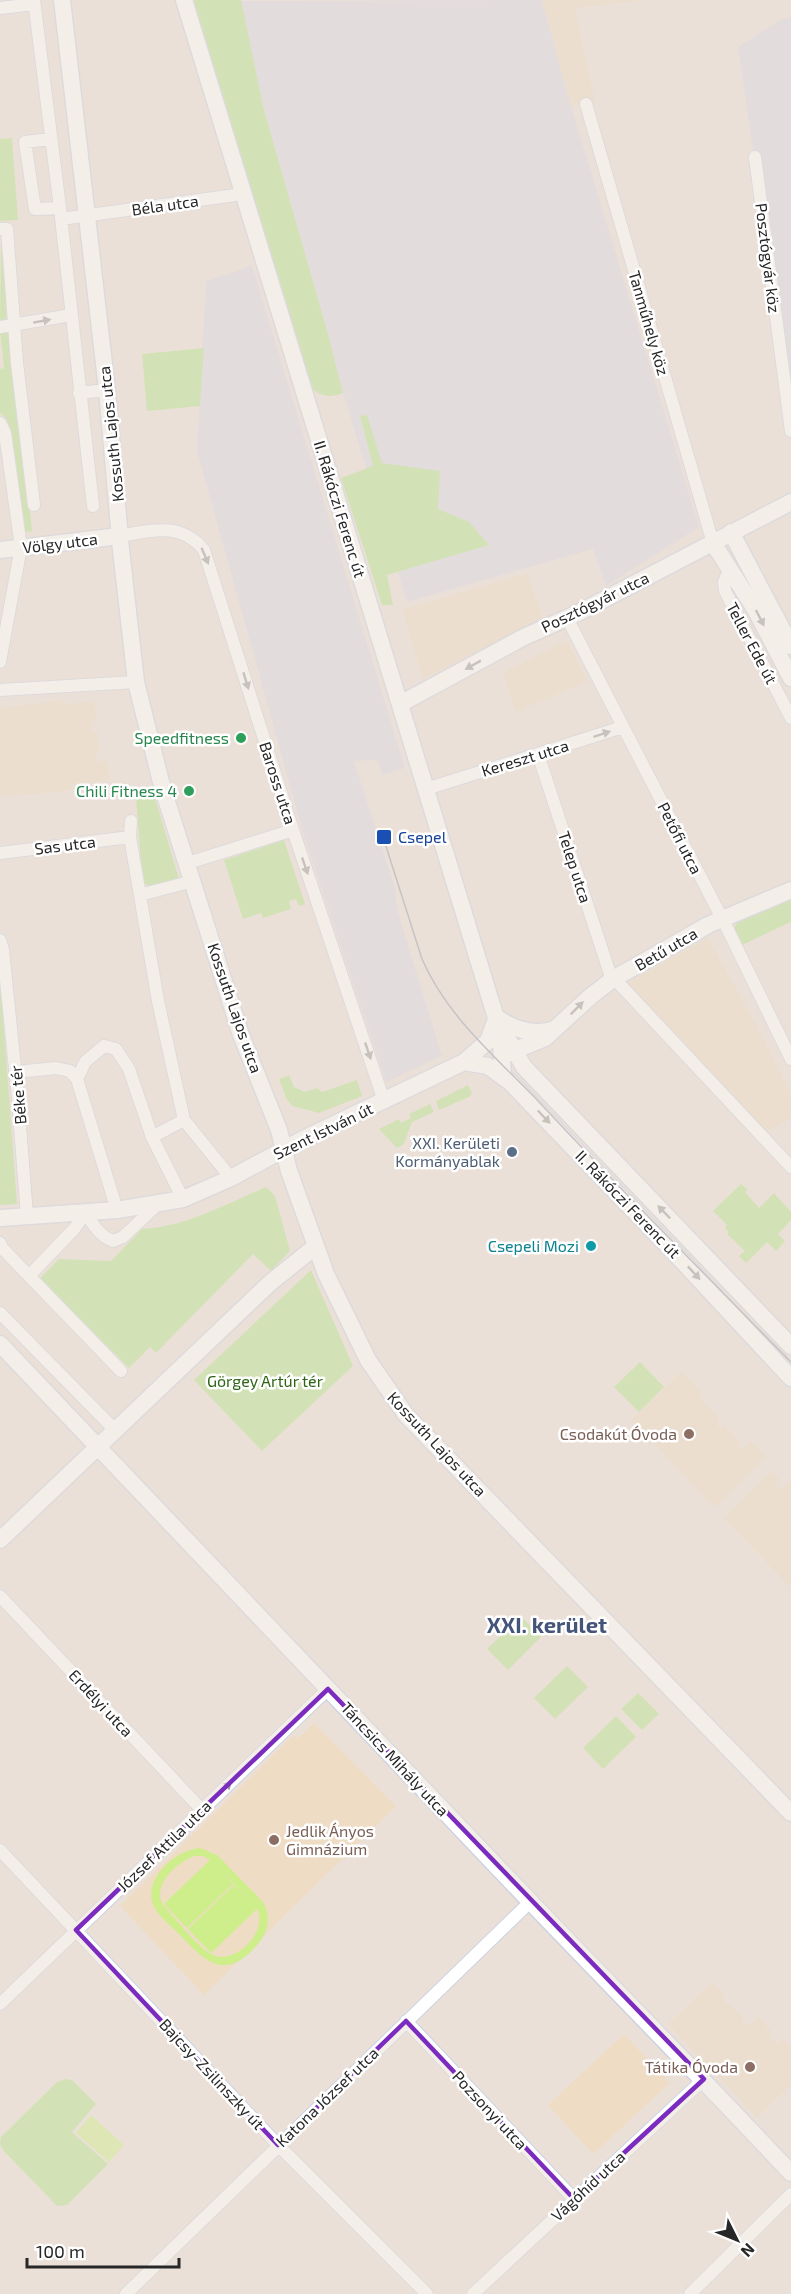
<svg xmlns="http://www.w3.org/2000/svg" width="791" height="2294" font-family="'Exo 2',sans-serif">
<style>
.industrial{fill:#dad8e2}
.education{fill:#eedcc4}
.green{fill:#b5e58f}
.pitch{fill:#cdee8a;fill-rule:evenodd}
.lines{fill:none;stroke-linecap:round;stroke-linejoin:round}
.street-casing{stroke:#ccd2e1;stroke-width:14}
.secondary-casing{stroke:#ccd2e1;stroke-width:19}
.street{stroke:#fff;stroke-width:12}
.secondary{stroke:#fff;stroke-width:16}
.tram{stroke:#9aa0b3;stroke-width:1.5}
.oneway{fill:#9e9e9e}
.marked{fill:none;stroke:#7b2cbf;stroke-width:4.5;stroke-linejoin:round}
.leisure-dot{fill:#2e9e5b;stroke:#fff;stroke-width:2}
.transit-dot{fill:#1a4fb4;stroke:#fff;stroke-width:2}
.service-dot{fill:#5c6f8a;stroke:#fff;stroke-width:2}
.culture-dot{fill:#0f9aa8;stroke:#fff;stroke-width:2}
.education-dot{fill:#8d6e63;stroke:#fff;stroke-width:2}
.labels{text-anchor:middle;stroke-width:5;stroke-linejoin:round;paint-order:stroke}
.street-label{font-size:16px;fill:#272727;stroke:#fff}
.leisure-label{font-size:16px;fill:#27864d;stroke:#fff;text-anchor:end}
.transit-label{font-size:16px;fill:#164399;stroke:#fff;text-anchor:start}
.service-label{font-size:16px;fill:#4e5e75;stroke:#fff;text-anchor:end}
.culture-label{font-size:16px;fill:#0d838f;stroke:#fff;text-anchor:end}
.park-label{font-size:16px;fill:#2e6515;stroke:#fff}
.education-label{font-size:16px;fill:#785e54;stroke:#fff;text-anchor:end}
.district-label{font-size:22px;font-weight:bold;fill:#455479;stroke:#fff}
</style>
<rect width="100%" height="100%" fill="#ebe0d7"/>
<path class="industrial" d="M542,0L571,106L699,527L606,586L593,549L407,602L343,393L328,334L264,110L240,1Z
M791,18V413L738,47L780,20Z
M252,266L405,768L382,775L377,760L354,761L395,888L397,909L442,1056L386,1082L304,836L197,451L206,281Z"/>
<path class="education" d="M542,0H643L575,8L595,102L571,106Z
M527,573L543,618L423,679L402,610Z
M567,640L588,681L516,712L503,673Z
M64,700L65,704L94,701L97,721L91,722L92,731H97L99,752L96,753V761H107L110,780L73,784V790L0,797V708Z
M708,938L757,1026L791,1094V1119L761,1134L625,984Z
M682,1371L703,1393L699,1398L720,1419L716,1423L720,1428L724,1425L740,1441L737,1444L742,1449L751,1441L767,1456L715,1508L631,1420Z
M771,1471L781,1481L776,1485L780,1490L791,1480V1588L724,1518Z
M314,1723L396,1806L204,1995L120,1906L283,1745L294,1735L298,1739Z
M713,1982L725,1994L721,1998L743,2017L742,2019L748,2026L758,2017L772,2032L769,2036L777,2044L783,2039L791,2048V2085L757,2118L668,2024Z
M624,2034L670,2083L593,2154L548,2105Z"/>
<path class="green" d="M191,0H241L264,110L328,334L343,393C329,398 320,397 310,386Z
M12,138L18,220L0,221V139Z
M1,238L32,531L23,533L10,427L6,418L0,413V369L4,368L0,330Z
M204,348L200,406L147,411L142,354Z
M367,415L382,463L440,471L438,509L469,522L489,545L387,575L393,605H382L341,478L373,466L360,416Z
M153,791L179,879L151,887L144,883L142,878L136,795Z
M284,840L305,904L299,906L296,899L289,901L291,909L263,918L261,913L243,919L224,860Z
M791,898V922L742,945L734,928L739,918Z
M0,975L17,1204L0,1205Z
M289,1075L294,1087L305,1092L317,1088L322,1092L357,1080L362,1096L319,1113L292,1106L286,1098L279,1079Z
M468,1085L472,1093L469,1097L439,1110L436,1101Z
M430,1104L434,1112L412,1122L404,1144L397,1148L379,1129L399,1119L401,1123L411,1118L409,1114Z
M741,1184L748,1190L745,1192L759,1208L774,1193L791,1212V1220L778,1234L785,1241L776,1251L767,1242L746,1263L739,1256L745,1251L727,1234L729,1232L725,1228L727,1225L713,1211Z
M266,1187L275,1196L290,1251L271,1271L253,1254L156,1353L150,1347L129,1368L40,1278L59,1259L111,1261L142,1229C186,1227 226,1204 266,1187Z
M311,1270L353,1366L262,1451L194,1380Z
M640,1362L664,1387L639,1412L614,1387Z
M521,1616L541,1637L508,1670L487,1649Z
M567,1666L588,1687L555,1719L534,1698Z
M638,1693L659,1714L642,1730L621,1709Z
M616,1716L636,1737L603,1769L583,1748Z
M65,2079L72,2080L96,2104L72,2132L108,2164L67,2205L57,2206L3,2150L0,2144L1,2137L57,2082Z"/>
<path class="pitch" d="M200,1848L217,1855L263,1902C271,1916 269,1931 258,1944C224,1984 204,1960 177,1932C169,1924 157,1915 153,1904C143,1878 177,1849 200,1848ZM195,1856H203L210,1860L164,1904L187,1928L233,1884L212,1861L254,1905L234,1885L188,1929L211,1953L257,1909C269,1932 234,1967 211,1954C198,1947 175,1918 164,1906C150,1887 176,1862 195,1856Z
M91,2115L124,2145L109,2162L76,2133Z"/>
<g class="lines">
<g class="street-casing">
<path id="street" d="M34,0L60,208L93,506
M0,8L34,4
M586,104L713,543
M50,139L25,142L35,209L60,208
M755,157L791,431
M61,219L243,194
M0,229H7L17,363L34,505
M0,327L71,315
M79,393L107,390
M0,423L5,433L21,547L0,662
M120,536C153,530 181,522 204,550L293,830L384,1101
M730,568L724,582L725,591L791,718
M567,618L726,926L791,1059
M0,690L136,682
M538,754L610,974L791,1167
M426,789L623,727
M131,821L130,837L158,1001L184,1120L152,1137
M0,853L130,837
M188,863L293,830
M140,895L193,881
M0,940L3,950L17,1088L27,1216
M16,1072L56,1068L70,1071L77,1079L117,1210
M77,1079L85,1062L104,1046L116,1049L129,1069L152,1137L183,1199
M184,1120L231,1178
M0,1243L2,1248L121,1371
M29,1276L74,1229L86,1213C93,1225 100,1236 113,1241L123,1237L157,1205
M0,1313L115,1430
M0,1596L202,1810
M0,1850L278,2145L427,2294
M0,2004L328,1689
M406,2021L574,2199
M126,2294L530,1902
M473,2294L704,2079
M690,2294L791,2194"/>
</g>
<g class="secondary-casing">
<path id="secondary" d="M62,0L107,390L121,550L136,682L162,786L241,1035L279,1130L289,1171L326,1274L368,1360L406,1415L791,1813
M184,0L496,1018L501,1043L503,1076
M731,532L791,646
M713,543L755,609L791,678
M0,550L120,536
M400,704L524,637L578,613L791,502
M497,1018C514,1029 532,1036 552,1030
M502,1029L524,1067L791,1346
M506,1054L545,1038L591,996L613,979L708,925L791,890
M464,1062L488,1066L510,1082L684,1263L791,1378
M0,1218L117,1210L183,1199L231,1178L303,1139L464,1062L488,1041L495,1022
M0,1344C174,1528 348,1712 524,1895C613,1988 703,2079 791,2173
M0,1540L270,1283L316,1246"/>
</g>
<use href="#street" class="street"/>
<use href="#secondary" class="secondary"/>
<path class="tram" d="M383,837L422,959C447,1017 497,1058 540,1103C622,1191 707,1277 791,1362"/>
</g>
<defs><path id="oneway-solid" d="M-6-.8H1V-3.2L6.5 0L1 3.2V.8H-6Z" transform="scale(1.5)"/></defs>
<g class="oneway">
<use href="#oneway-solid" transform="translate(42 321) rotate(-10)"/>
<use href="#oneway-solid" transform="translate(205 556) rotate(67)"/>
<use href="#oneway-solid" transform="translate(760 618) rotate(63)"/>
<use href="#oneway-solid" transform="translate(473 665) rotate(151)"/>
<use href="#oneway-solid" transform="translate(246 681) rotate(73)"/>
<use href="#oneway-solid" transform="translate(602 734) rotate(-18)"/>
<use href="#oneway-solid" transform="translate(305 866) rotate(71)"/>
<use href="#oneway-solid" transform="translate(577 1008) rotate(-45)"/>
<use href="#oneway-solid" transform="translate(368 1051) rotate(71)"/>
<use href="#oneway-solid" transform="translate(544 1117) rotate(46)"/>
<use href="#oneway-solid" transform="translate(664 1212) rotate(-134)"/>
<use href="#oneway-solid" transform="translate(694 1273) rotate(47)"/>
<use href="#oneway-solid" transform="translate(225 1788) rotate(-44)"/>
</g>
<path d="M0 0H791V2294H0ZM328,1689L704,2079L574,2199L406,2021L278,2145L76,1930Z" fill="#ebe0d7" fill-opacity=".55" fill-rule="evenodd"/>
<path class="marked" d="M328,1689L704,2079L574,2199L406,2021L278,2145L76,1930Z"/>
<g class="leisure-dot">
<circle cx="241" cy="738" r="6"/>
<circle cx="189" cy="791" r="6"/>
</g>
<rect class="transit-dot" x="376" y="829" width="16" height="16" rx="3"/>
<circle class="service-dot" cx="512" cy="1152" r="6"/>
<circle class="culture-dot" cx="591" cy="1246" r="6"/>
<g class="education-dot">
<circle cx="689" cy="1434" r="6"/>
<circle cx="274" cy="1840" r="6"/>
<circle cx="750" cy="2067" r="6"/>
</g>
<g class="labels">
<g class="street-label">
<text transform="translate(165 205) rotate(-8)" y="6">Béla utca</text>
<text transform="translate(768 258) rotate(83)" y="6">Posztógyár köz</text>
<text transform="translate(649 323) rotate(74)" y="6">Tanműhely köz</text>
<text transform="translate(111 434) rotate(-96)" y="6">Kossuth Lajos utca</text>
<text transform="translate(340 509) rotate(73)" y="6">II. Rákóczi Ferenc út</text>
<text transform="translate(60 543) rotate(-7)" y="6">Völgy utca</text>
<text transform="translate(595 602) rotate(-26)" y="6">Posztógyár utca</text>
<text transform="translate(752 643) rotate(62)" y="6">Teller Ede út</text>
<text transform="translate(525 758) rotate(-17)" y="6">Kereszt utca</text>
<text transform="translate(278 783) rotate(72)" y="6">Baross utca</text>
<text transform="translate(680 838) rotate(63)" y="6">Petőfi utca</text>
<text transform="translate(65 845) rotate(-7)" y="6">Sas utca</text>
<text transform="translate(575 867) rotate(72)" y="6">Telep utca</text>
<text transform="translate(666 949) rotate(-30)" y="6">Betű utca</text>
<text transform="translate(235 1008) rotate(71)" y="6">Kossuth Lajos utca</text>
<text transform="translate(18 1095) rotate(-95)" y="6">Béke tér</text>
<text transform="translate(323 1131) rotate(-26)" y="6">Szent István út</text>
<text transform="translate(628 1204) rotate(46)" y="6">II. Rákóczi Ferenc út</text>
<text transform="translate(437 1444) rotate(47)" y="6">Kossuth Lajos utca</text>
<text transform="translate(101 1703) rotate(47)" y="6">Erdélyi utca</text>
<text transform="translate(395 1759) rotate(47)" y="6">Táncsics Mihály utca</text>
<text transform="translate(164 1846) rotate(-44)" y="6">József Attila utca</text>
<text transform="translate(212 2074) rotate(47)" y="6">Bajcsy-Zsilinszky út</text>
<text transform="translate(327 2097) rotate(-44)" y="6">Katona József utca</text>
<text transform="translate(490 2110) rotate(47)" y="6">Pozsonyi utca</text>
<text transform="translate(588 2186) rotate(-43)" y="6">Vágóhíd utca</text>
</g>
<g class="leisure-label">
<text x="229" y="744">Speedfitness</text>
<text x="177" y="797">Chili Fitness 4</text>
</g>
<g class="transit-label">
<text x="398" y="843">Csepel</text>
</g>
<g class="service-label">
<text x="500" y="1149">XXI. Kerületi<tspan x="500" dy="18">Kormányablak</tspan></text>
</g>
<g class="culture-label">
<text x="579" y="1252">Csepeli Mozi</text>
</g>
<g class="park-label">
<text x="265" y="1387">Görgey Artúr tér</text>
</g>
<g class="education-label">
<text x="677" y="1440">Csodakút Óvoda</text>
<text x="286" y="1837" text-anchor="start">Jedlik Ányos<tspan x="286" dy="18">Gimnázium</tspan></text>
<text x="738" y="2073">Tátika Óvoda</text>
</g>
<g class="district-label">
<text x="547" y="1633">XXI. kerület</text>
</g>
</g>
<g transform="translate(737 2240) rotate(133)" stroke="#ffffff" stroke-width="4.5" paint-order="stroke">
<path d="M0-4.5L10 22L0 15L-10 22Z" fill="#272727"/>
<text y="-9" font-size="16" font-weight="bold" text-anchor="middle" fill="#272727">N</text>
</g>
<path d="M27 2258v9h152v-9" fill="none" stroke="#272727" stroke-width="3"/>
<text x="36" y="2258" font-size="18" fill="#272727" stroke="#ffffff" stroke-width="4.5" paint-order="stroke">100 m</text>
</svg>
